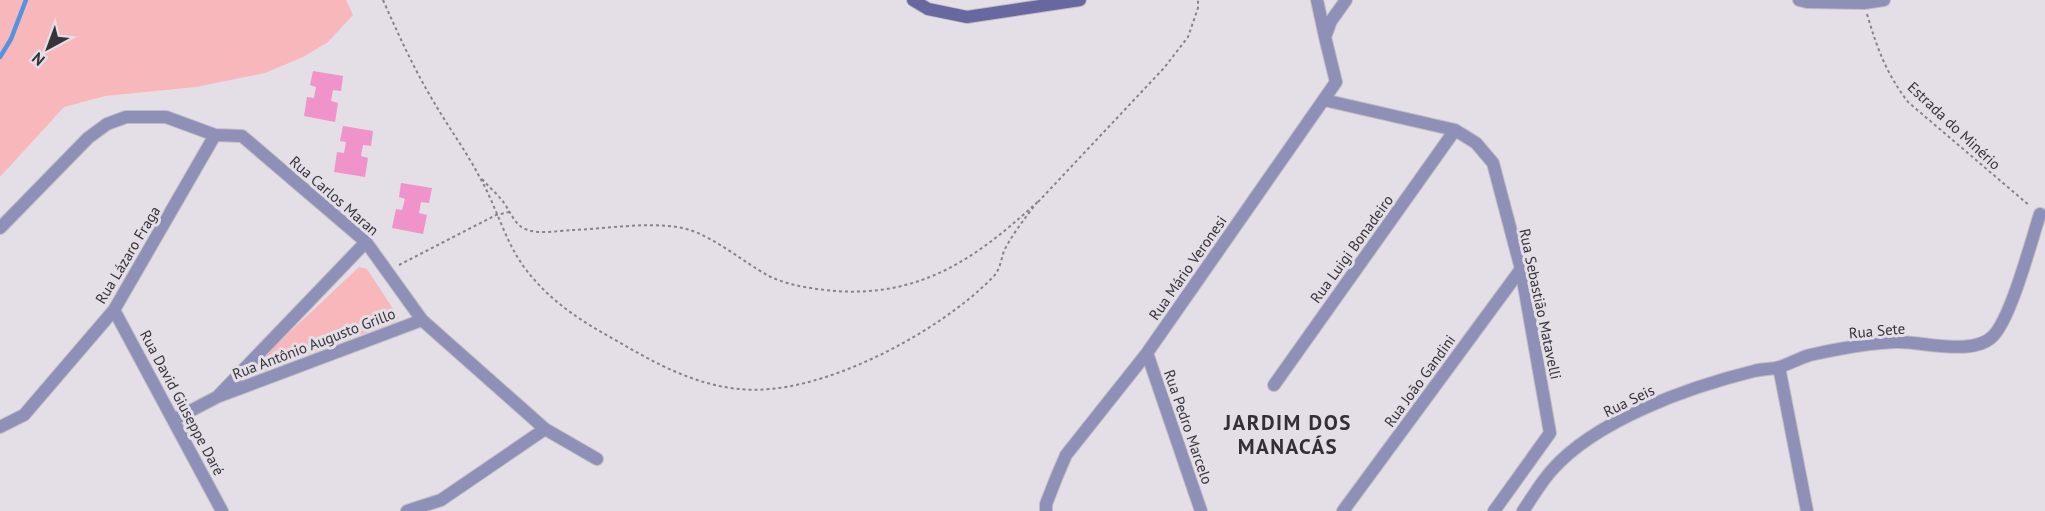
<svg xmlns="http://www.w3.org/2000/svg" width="2045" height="511" font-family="'PT Sans',sans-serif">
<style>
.green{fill:#f8b7bb}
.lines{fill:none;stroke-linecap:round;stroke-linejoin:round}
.stream{stroke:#5294dd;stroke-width:4.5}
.building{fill:#ef93ca}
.street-casing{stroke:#c1bcc4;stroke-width:14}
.secondary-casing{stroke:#c1bcc4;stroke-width:14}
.path{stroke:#868389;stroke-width:2;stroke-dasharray:3 3;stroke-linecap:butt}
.street{stroke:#8e90b7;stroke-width:12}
.secondary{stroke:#6868a1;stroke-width:12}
.labels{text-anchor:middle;stroke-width:6;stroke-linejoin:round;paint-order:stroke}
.street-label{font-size:15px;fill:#363438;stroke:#e4dee7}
.district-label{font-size:21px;font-weight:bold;letter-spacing:1.5px;fill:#342f36;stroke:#e4dee7}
</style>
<rect width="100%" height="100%" fill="#e4dee7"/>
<path class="green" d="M0,0H346L353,15L328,42L303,57L265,73L196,87L105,96L64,107L0,177Z
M359,267L367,269L399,318L395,322L264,371L258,362Z"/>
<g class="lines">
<path class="stream" d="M0,57L11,39L26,0"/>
</g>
<path class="building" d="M313,71L343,76L341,91L333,90L331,101L338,103L335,122L304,116L307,97L314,98L316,87L310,85Z
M343,126L373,131L371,146L363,145L361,156L368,158L365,177L334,172L337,152L344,153L346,142L340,141Z
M401,183L432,188L429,203L421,202L419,213L427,215L423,234L392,228L396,209L402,210L405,199L399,197Z"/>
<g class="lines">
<g class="street-casing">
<path id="street" d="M1317,0L1325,37L1331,21L1346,0
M1799,0L1807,2L1864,3L1884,0
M1324,100L1455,130L1476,143L1493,163L1521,269L1550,433L1494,511
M0,228L88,138L107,124L126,117H166L215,135L242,136L366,242L422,320L545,429L597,459
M114,310L222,511
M1147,353L1201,511
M1779,367L1807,511
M1274,385L1455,130
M219,395L366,242
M175,419L217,397L422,320
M0,427L24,415L114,310L215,135
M407,511L441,500L545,429
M1046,511V504L1057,476L1066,455L1147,353L1336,82L1325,37
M1343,511L1521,269
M1523,511C1532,498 1541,482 1552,470C1596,420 1689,387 1754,371C1762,369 1772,369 1780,367C1791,363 1800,358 1810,355C1837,349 1868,343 1896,342C1922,341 1973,357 1993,336C2011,318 2031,242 2040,214"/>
</g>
<g class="secondary-casing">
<path id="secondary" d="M913,0L928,9L967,17L1080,0"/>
</g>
<path class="path" d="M383,0C399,36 415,71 435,104C449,128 466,151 479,176C497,207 505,243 527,271C552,303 584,323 619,342C656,364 696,385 739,389C818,398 940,332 993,277C1000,270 1001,260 1004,251C1013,233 1026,217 1038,201
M1867,14C1877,48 1886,73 1908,102L2030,206
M482,179C488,186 495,192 501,199C509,208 512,221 523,228C536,235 558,231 572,230C606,229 643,222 677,227C708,231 741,261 769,276C789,286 814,289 835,291C919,297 974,260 1033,206
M1038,202L1164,68L1188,37L1198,8V0
M399,265L496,215L509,212"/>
<use href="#street" class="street"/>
<use href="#secondary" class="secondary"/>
</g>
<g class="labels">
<g class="street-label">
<text transform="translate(1954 126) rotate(43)" y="5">Estrada do Minério</text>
<text transform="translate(334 196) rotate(41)" y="5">Rua Carlos Maran</text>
<text transform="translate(1352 249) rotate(-54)" y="5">Rua Luigi Bonadeiro</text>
<text transform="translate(128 255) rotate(-59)" y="5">Rua Lázaro Fraga</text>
<text transform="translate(1188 268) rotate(-55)" y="5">Rua Mário Veronesi</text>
<text transform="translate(1540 304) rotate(78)" y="5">Rua Sebastião Matavelli</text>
<text transform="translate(1877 331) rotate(-5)" y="5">Rua Sete</text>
<text transform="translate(314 344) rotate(-21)" y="5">Rua Antônio Augusto Grillo</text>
<text transform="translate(1420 381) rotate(-54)" y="5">Rua João Gandini</text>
<text transform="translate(1629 401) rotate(-26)" y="5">Rua Seis</text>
<text transform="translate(182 403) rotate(62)" y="5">Rua David Giuseppe Daré</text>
<text transform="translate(1188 427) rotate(71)" y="5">Rua Pedro Marcelo</text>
</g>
<g class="district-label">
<text x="1288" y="430">JARDIM DOS<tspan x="1288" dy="24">MANACÁS</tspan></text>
</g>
</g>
<g transform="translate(48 48) rotate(221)" stroke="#e4dee7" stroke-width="4.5" paint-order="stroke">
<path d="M0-4.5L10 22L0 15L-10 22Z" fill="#363438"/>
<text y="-9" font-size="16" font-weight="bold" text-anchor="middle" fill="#363438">N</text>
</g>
</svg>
